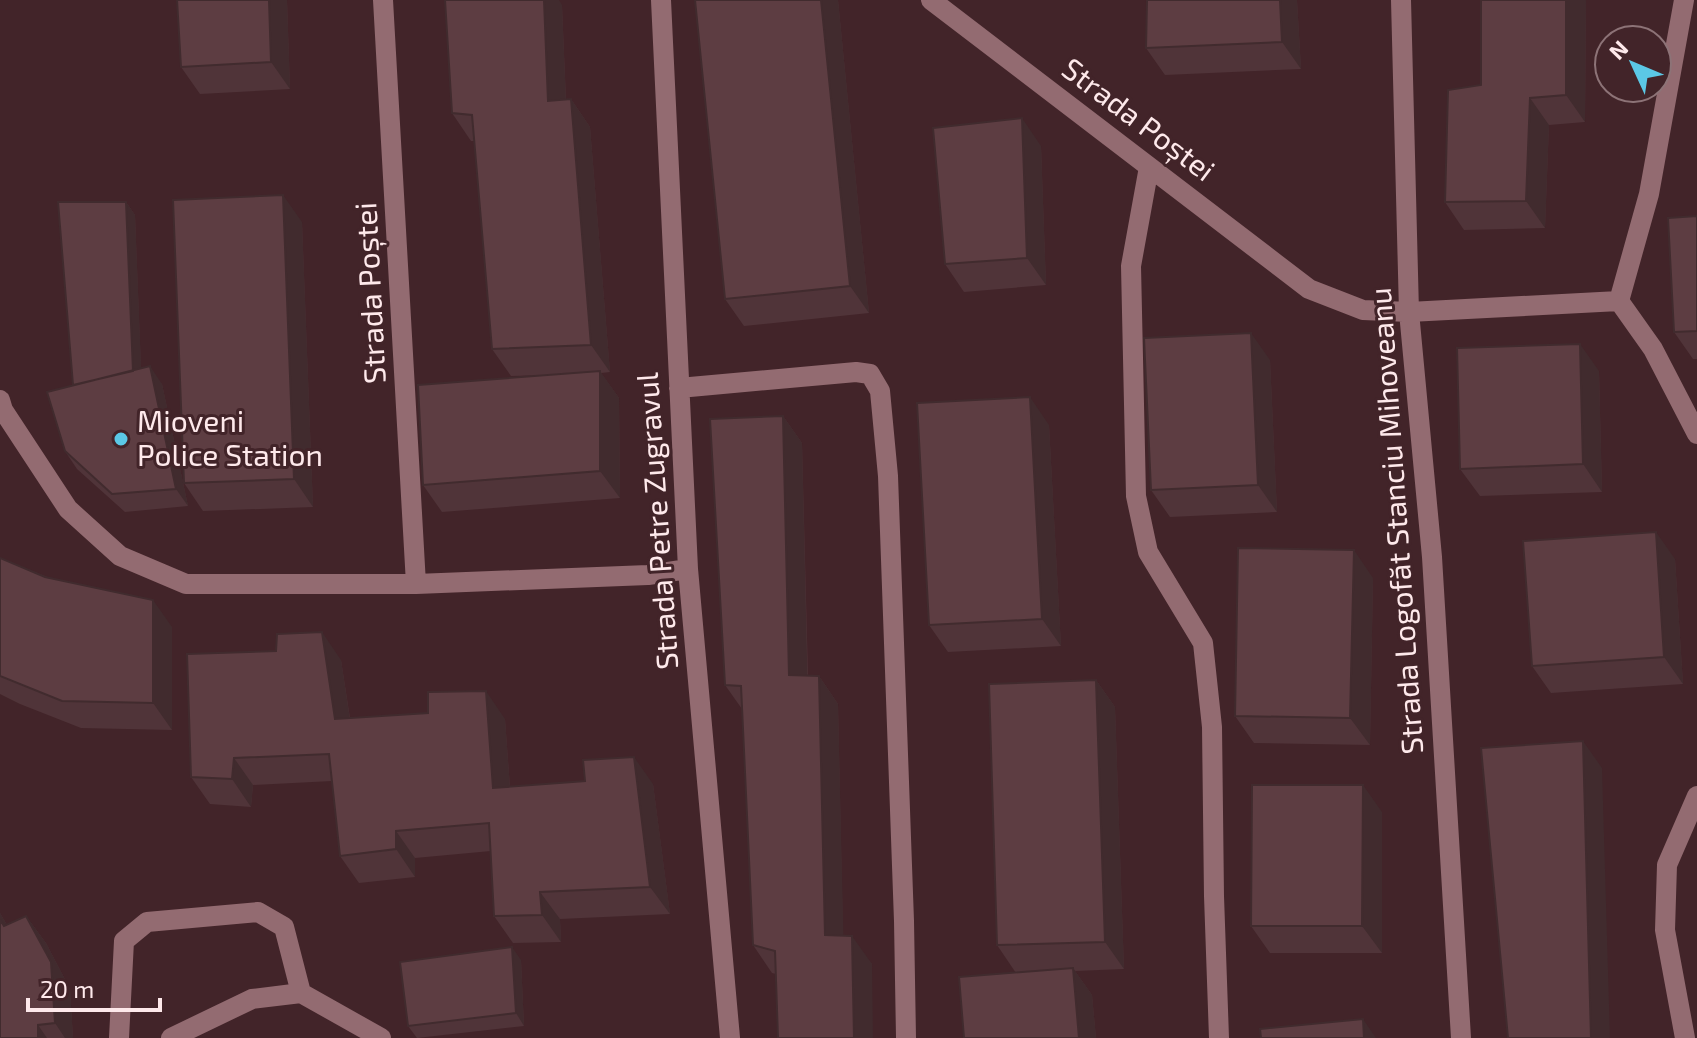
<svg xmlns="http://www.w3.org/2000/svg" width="1697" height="1038" font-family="'Exo 2',sans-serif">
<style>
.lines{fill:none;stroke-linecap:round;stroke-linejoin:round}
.minor{stroke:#936b71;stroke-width:20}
.wall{fill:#503439}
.shaded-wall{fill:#412b2e}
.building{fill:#5d3d42;stroke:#412b2e;stroke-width:2}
.poi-dot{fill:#5bc8e6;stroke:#422429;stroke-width:3}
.labels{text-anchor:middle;stroke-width:6;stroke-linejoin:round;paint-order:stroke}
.street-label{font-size:30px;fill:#fee9eb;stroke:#422429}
.poi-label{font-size:30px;fill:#fee9eb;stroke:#422429;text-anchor:start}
</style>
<rect width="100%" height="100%" fill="#422429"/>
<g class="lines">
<path class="minor" d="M383,0L416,584
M661,0L688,569L730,1038
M931,0L1309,289L1363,310L1409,312L1619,301
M1401,0L1409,312L1432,557L1461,1038
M1149,167L1131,266L1136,496L1148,552L1203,643L1212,727L1214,896L1219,1038
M1619,301L1649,194L1684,0
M1619,301L1653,349L1697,434
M679,388L856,372L870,374L880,391L888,476L904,921L906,1038
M0,400L3,410L68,509L120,556L186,584H416L648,575L688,569
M119,1038L124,941L147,922L258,912L284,927L301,993
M171,1038L252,999L301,993L381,1038
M1685,1038L1665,930L1667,865L1697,796"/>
</g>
<path class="wall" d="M287,0L290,89L200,94L181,67Z
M695,0H838L869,313L744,326L725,299Z
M1297,0L1301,69L1165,75L1146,48Z
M1586,0L1585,122L1549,125L1545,228L1464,230L1445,202L1481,85Z
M562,5L566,100L571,99L590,127L610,372L601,373L619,398L620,498L442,512L423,485L553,375L511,376L492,349L474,141H471L452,113Z
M1041,146L1046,285L964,292L945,264Z
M126,202L135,215L141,369L162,384L188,506L125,512L77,469L65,451Z
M1697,216V359H1693L1674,332Z
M302,222L313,507L203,511L184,483Z
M1270,360L1277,512L1170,517L1151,490Z
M1599,371L1602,492L1480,496L1460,469Z
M783,416L802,443L808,676H819L838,704L843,936L872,964L776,974L772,973L753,945L742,709L725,685Z
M1049,425L1061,646L948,652L929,625Z
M0,558L172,627V730L81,728L20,704L0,694Z
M1675,559L1683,684L1551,693L1532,666Z
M1373,578L1370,745L1254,743L1235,716Z
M341,660L350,718L505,719L510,787L653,784L670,914L560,919L561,942L513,943L494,916L491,851L415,858V877L359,883L340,856L332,781L253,785L251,807L210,804L191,777Z
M1096,680L1115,707L1124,969L1075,971L1092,995L1096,1038H964L1016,973L997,945Z
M1382,812V953H1270L1251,926Z
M0,913L7,925L26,916L46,943L70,989L73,1038H0Z
M521,960L524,1026L417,1038L408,1026Z"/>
<path class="shaded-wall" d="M269,0H287L290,89L271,62Z
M544,0H559L562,5L567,128L548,101Z
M821,0H838L869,313L850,286Z
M1280,0H1297L1301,69L1282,42Z
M1566,0H1586L1585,122L1566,95Z
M1530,98L1549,125L1545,228L1526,201Z
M571,99L590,127L610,372L591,345Z
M1022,118L1041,146L1046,285L1027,258Z
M283,195L302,222L313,507L294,479Z
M126,202L135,215L142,390L133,377Z
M1251,333L1270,360L1277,512L1258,485Z
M1580,344L1599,371L1602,492L1583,464Z
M150,366L162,384L188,506L176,489Z
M600,371L619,398L620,498L600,471Z
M1030,397L1049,425L1061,646L1042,619Z
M783,416L802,443L808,702L789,675Z
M1656,532L1675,559L1683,684L1664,657Z
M1354,550L1373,578L1370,745L1350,718Z
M153,600L172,627V730L153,703Z
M322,632L341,660L354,746L335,719Z
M819,676L838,704L844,962L825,935Z
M1096,680L1115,707L1124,969L1105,942Z
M486,691L505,719L512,816L493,788Z
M1583,741L1602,768L1610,1038H1591Z
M634,757L653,784L670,914L650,887Z
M234,758L253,785L251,807L232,779Z
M1363,785L1382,812V953L1362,926Z
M396,831L415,858V877L396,849Z
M540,892L560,919L561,942L542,915Z
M0,913L23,953L0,920Z
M26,916L46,943L70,989L73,1038H65L55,1023Z
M852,936L872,964L873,1038H854Z
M512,947L521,960L524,1026L516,1013Z
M1073,968L1092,995L1096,1038H1079Z
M1363,1019L1376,1038H1364Z
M38,1025L47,1038H38Z"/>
<path class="building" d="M177,0H269L271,62L181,67Z
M445,0H544L548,101L571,99L591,345L492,349L472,115L452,113Z
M695,0H821L850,286L725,299Z
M1147,0H1280L1282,42L1146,48Z
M1481,0H1566V95L1530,98L1526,201L1445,202L1448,90L1481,85Z
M1022,118L1027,258L945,264L933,128Z
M283,195L294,479L184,483L173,200Z
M58,202H126L133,371L73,385Z
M1697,216V331L1674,332L1668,218Z
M1251,333L1258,485L1151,490L1144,338Z
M1580,344L1583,464L1460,469L1457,348Z
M150,366L176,489L112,494L65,451L47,392Z
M600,371V471L423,485L418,385Z
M1030,397L1042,619L929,625L917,403Z
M783,416L789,675L819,676L825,935L852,936L854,1038H778L775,951L753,945L741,686L725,685L710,419Z
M1656,532L1664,657L1532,666L1523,541Z
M1238,548L1354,550L1350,718L1235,716Z
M0,558L45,577L153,600V703L62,701L0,676Z
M322,632L335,719L428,713V692L486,691L493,788L585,781L583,760L634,757L650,887L540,892L542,915L494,916L489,823L396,831V849L340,856L329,754L234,758L232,779L191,777L187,654L276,651L277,634Z
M1096,680L1105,942L997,945L989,684Z
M1583,741L1591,1038H1508L1481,748Z
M1252,785H1363L1362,926H1251Z
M26,916L51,962L55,1023L38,1025V1038H0V920L4,926Z
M512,947L516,1013L408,1026L400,962Z
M1073,968L1079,1038H964L959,977Z
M1363,1019L1364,1038H1261L1260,1029Z"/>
<circle class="poi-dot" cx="121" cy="439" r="8"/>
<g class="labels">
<g class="street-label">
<text transform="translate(1138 120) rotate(37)" y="10">Strada Poștei</text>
<text transform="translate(371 293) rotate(-93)" y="10">Strada Poștei</text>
<text transform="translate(658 521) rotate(-94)" y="10">Strada Petre Zugravul</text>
<text transform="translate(1397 521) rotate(-94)" y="10">Strada Logofăt Stanciu Mihoveanu</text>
</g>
<g class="poi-label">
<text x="137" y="432">Mioveni<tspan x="137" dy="34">Police Station</tspan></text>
</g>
</g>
<g transform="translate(1633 64) rotate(314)"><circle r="38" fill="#422429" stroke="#8d7377" stroke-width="2"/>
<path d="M0-6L14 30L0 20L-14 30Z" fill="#5bc8e6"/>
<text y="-12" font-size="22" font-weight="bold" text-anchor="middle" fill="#fee9eb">N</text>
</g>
<path d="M28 998v12h132v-12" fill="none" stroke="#fee9eb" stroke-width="4"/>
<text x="40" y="998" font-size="24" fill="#fee9eb" stroke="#422429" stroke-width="6" paint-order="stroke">20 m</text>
</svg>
